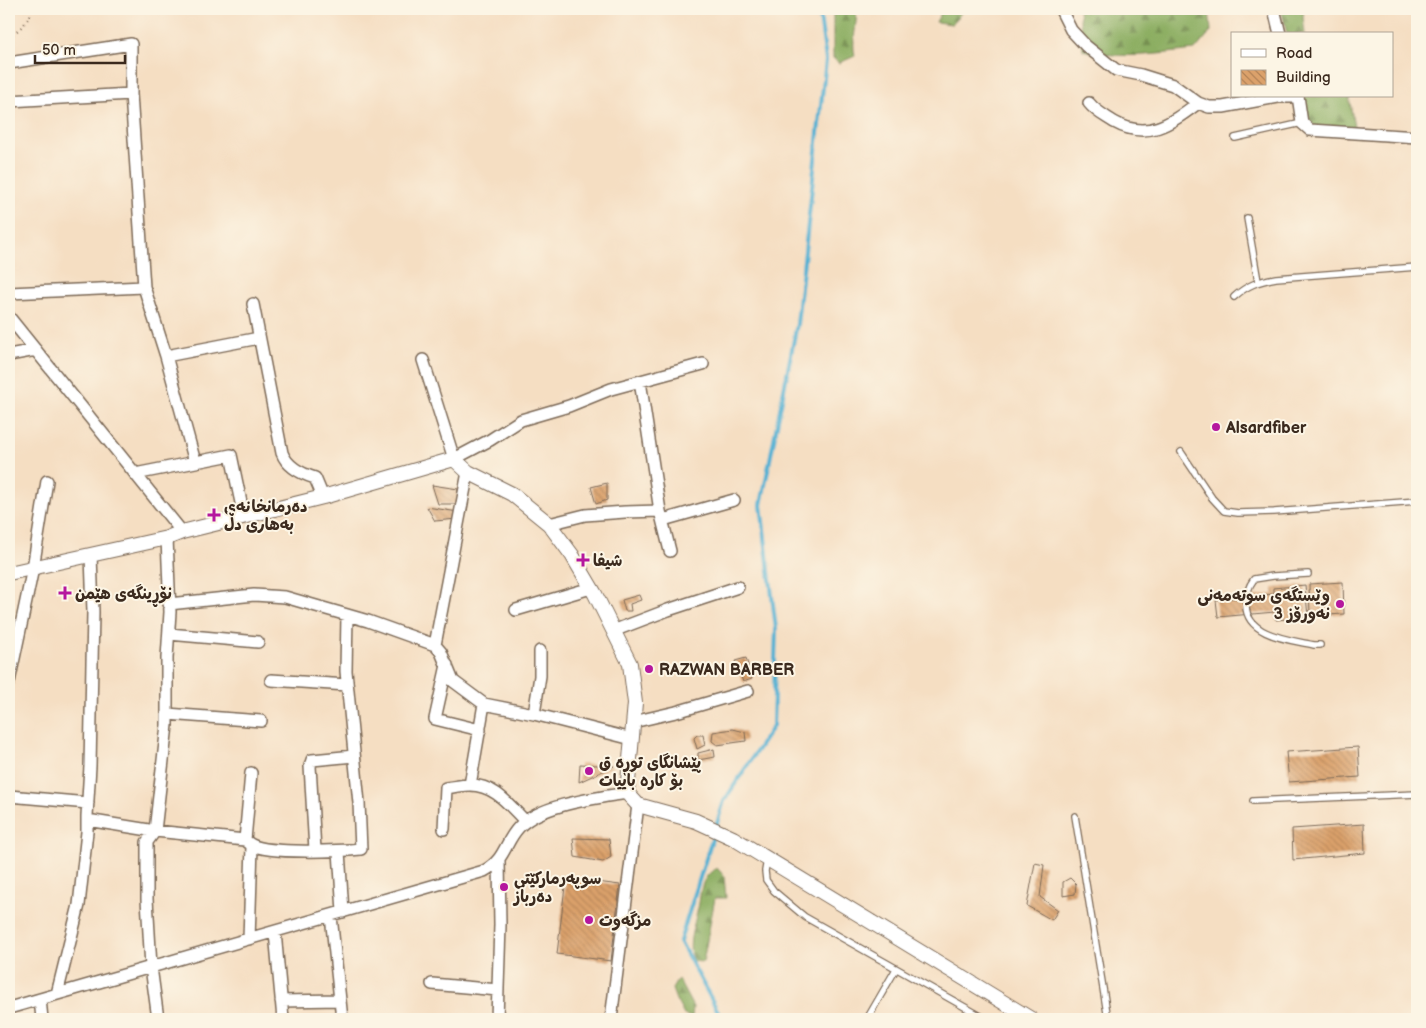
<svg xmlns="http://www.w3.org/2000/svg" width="1426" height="1028" font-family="'Balsamiq Sans','Playpen Sans Arabic',sans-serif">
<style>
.forest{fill:url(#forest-firs);stroke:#646c40}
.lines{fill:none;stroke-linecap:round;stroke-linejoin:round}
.stream{stroke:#55b1d3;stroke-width:4}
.building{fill:url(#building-back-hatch)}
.service-casing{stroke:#7c6957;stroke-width:8}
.minor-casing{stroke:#7c6957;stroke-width:14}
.tertiary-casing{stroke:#7c6957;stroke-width:16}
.path{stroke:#7c6957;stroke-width:2;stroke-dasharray:1 4;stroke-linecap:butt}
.service{stroke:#fff;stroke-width:5.5}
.minor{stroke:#fff;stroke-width:11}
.tertiary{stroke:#fff;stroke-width:14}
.poi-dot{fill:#b5179e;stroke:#fcf5e5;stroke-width:2}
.labels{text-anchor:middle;stroke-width:4;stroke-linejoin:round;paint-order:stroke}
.poi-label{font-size:16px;font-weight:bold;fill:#3b2a1e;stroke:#fcf5e5;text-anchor:start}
</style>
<defs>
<pattern id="forest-firs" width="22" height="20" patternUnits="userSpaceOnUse" patternTransform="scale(1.25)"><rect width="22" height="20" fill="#8cae62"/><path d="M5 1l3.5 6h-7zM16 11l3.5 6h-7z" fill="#748e50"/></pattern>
<pattern id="building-back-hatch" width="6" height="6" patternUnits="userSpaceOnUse" patternTransform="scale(1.25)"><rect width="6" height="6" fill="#dba16b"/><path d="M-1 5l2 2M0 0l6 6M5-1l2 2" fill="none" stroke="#b38357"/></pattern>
</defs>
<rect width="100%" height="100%" fill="#fcf5e5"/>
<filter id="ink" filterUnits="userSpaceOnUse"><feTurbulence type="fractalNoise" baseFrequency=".02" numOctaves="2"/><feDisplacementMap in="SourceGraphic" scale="10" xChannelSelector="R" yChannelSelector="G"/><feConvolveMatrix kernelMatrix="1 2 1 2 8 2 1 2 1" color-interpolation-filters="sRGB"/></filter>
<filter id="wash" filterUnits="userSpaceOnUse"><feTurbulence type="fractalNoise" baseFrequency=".0096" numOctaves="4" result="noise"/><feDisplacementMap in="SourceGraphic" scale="20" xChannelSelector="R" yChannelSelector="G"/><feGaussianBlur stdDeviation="1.12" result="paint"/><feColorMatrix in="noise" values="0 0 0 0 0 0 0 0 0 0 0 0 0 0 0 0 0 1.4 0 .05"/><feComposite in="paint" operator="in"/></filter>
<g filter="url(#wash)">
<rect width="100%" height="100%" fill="#f5dec2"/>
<path class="forest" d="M833,9H856C858,25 851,40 855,56L839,63L833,58Z
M943,9H964L952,24L936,22Z
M1079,9H1209L1211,31L1195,50C1157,54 1121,60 1083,50Z
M1281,9H1304L1303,17L1305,34H1287Z
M1302,96H1349L1354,127C1339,130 1314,135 1307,116C1305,110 1304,103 1302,96Z
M717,868L724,876L726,898H715L703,962L692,961C687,940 694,927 698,908C700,900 700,889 704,881C707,875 711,871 717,868Z
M678,979L693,1007L692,1017L684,1015L676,1000L672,989Z"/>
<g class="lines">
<path class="stream" d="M722,1019L680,941L724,801L773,726L776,629L761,505L797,324L826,60L819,9"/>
</g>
<g id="blocks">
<path class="building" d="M607,483V500L596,504L591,487Z
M432,485L458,489L457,504H438Z
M427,507L458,512L457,519L435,521Z
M1343,582L1344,614L1310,616L1309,584Z
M1305,585L1308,617L1276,620L1275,612L1218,617L1216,600L1273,594V588Z
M639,595L641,600L630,604L631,611H625L622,600Z
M746,658L752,679L743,682L735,661Z
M733,729L745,732L746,741L717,745L712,741L713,732Z
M697,735H703L705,745L697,749L694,738Z
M1358,747L1360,777L1289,782L1286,752Z
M714,749L715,757L698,760V753Z
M580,764L614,766L579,782Z
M1364,824L1365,853L1293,860L1292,829Z
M573,838L609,839L611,857L603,862L575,857Z
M1035,863L1044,865L1040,897L1058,910L1052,920L1027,906Z
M566,878L620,885L611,961L557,954Z
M1070,878L1076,884L1075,894L1063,896V882Z"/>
</g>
</g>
<g filter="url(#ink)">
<use href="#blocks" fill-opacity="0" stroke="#7c6957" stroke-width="1"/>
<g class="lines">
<g class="service-casing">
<path id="service" d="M1235,138L1302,123
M1247,218L1258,281
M1234,297C1247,285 1259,281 1276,278L1417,267
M1181,452L1212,498L1224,511L1238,513L1274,512L1417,501
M1308,574L1273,576L1254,579C1248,587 1246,594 1246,604C1245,636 1291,640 1314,645H1320
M1253,801L1417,794
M1075,816L1108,1019
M767,860L765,871L766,880L774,891L805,917L986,1019
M867,1019L896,969"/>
</g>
<g class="minor-casing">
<path id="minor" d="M1274,9L1280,34
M1061,10L1071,30L1086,46L1116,70L1141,75L1173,85L1198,103L1209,107H1223L1278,97H1298
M9,63L131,44V94L144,287L166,356L195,462
M1298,96L1302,123L1310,130L1417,137
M9,101L131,94
M1089,103C1096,112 1105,116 1114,122C1148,141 1171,123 1198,103
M9,293L144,287
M253,304L282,453C287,466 302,474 315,478L323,497
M9,317L182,532
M9,355L36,350
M166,356L259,338
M423,360L454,459L490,440L521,420L569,406L611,389L703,364
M640,381L660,511L670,551
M135,474L231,455L244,517
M663,520L734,500
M549,524L585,515L625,512L660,511
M169,604L254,595L285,597L368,621L435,645L441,652L453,681L484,704L534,714L632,739
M516,610L591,588
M613,631L668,610L738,587
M169,634L258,642
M435,645L468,472
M447,665L435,719L480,730
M271,680L347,685
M9,682L33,568L47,481
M167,714L261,721
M534,714L540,676V651
M633,722L676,712L748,691
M470,785L484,704
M9,796L88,803
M87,820L155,831L245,840C248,842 249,844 252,845C269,854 340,851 361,849L359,803L346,671L347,615
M444,829L446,788C453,787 462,785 470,785C495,785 509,805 525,821
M245,840L251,773
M315,850L310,766L312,760L354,756
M339,851L343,912
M331,916L342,1019
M275,932L283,1019
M249,939L252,846
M432,984L498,990
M57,994L79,905L87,832V816L90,766L93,612L91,555
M40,999L42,1019
M281,1001L340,1000
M9,1008L484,871C506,859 504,843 519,827C541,804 597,798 627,793
M158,1019L151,967L147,899V842L155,831L167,725V658L170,612L167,538
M497,1019L500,925L499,860
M611,1019L638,805"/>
</g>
<g class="tertiary-casing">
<path id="tertiary" d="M9,573L167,538L182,532L323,497L454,459L468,472L512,494L549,524L572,555L595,594L630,664L635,703L627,793L638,805L696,821L733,838L1031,1019"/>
</g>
<path class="path" d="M9,37C18,32 30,19 33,9"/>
<use href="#service" class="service"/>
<use href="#minor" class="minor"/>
<use href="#tertiary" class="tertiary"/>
</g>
</g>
<g class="poi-dot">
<circle cx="1216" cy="427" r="5"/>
<path d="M211.5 507.5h5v5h5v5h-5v5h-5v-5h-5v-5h5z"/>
<path d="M580.5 552.5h5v5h5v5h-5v5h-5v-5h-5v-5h5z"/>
<path d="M62.5 585.5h5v5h5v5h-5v5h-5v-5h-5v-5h5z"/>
<circle cx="1340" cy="604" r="5"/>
<circle cx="649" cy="669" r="5"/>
<circle cx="589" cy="771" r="5"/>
<circle cx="504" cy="887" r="5"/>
<circle cx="589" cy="920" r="5"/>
</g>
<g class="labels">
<g class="poi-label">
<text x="1226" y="433">Alsardfiber</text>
<text x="224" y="512">دەرمانخانەی<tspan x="224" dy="18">بەهاری دڵ</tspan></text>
<text x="593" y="566">شیفا</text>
<text x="75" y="599">نۆڕینگەی هێمن</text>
<text x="1330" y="601" text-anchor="end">وێستگەی سوتەمەنی<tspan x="1330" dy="18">نەورۆز 3</tspan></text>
<text x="659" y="675">RAZWAN BARBER</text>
<text x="599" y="768">پێشانگای توڕه ق<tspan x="599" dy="18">بۆ کاره باییات</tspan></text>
<text x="514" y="884">سوپەرمارکێتی<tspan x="514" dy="18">دەرباز</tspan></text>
<text x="599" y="926">مزگه‌وت</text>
</g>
</g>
<rect width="1426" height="1028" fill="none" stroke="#fcf5e5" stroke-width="30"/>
<rect x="1231" y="32" width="162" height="65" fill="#fcf5e5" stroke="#afa495"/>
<rect x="1241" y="49" width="25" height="8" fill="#ffffff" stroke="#afa495"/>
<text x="1276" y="58" font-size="15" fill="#3b2a1e">Road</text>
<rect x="1241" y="70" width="25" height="15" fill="url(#building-back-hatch)" stroke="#afa495"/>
<text x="1276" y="82" font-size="15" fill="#3b2a1e">Building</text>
<path d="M35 55v8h90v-8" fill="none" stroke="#3b2a1e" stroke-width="2.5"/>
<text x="42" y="55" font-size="15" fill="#3b2a1e" stroke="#fcf5e5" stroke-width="4" paint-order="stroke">50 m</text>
</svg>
